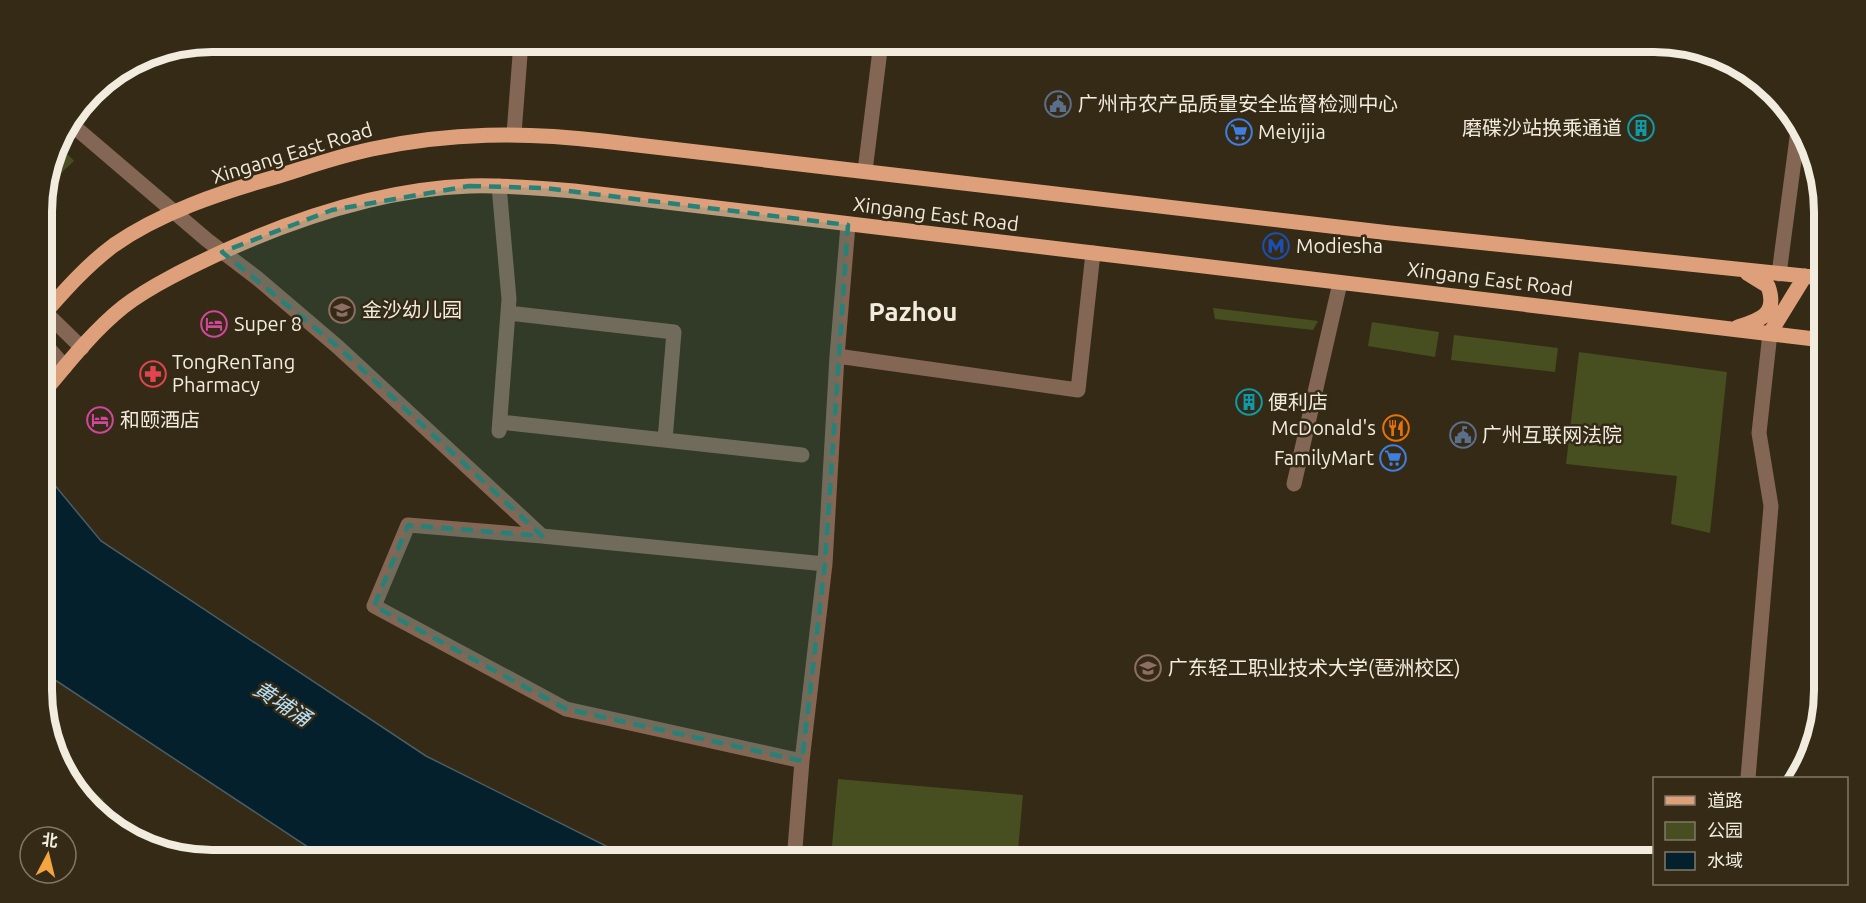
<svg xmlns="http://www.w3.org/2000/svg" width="1866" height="903" font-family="Ubuntu,'Noto Sans SC',sans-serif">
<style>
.green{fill:#474e1f}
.water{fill:#04202d;stroke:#4b5d62;stroke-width:1.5}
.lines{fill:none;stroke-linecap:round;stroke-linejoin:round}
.minor{stroke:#846655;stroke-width:15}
.tertiary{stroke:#846655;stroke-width:15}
.primary{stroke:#dea07b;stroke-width:15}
.marked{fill:#268279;fill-opacity:0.2;stroke:#268279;stroke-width:4.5;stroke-dasharray:12 8;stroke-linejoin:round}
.labels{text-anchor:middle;stroke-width:5;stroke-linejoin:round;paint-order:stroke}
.poi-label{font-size:20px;fill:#f2ecdf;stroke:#342a15;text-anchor:start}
.street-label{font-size:20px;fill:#f2ecdf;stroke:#342a15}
.water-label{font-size:21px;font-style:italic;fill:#b7e0f8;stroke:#342a15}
.district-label{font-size:26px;font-weight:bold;fill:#f2ecdf;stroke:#342a15}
.rim{fill:none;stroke:#f2ecdf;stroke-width:8}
</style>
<rect width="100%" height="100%" fill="#342a15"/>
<path class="green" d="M58,144L74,161L46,187Z
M1213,308L1318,321L1313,330L1215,319Z
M1372,322L1439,332L1435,357L1368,346Z
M1454,335L1558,348L1555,372L1451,360Z
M1579,352L1727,372L1710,533L1671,524L1677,476L1566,464Z
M70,776L104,800L97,810L77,794Z
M838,779L1023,795L1017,861H876L831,857Z"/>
<path class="water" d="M43,471L101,541L426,756L636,861H329L43,672Z"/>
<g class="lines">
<path class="minor" d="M70,123L207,240L257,278L338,347L542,536L825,564
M514,134L521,42
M508,313L674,332L665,440
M837,356L1078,390L1093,253
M500,422L802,455
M499,431L509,299L499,186
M1294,484L1340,283
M542,536L408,525L374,606L566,709L802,761
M1748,778L1771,506L1759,433L1770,333
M794,861L802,761L825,564L837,356L848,225"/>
<path class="tertiary" d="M865,171L881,42
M1779,274L1798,130
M43,310L82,348
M43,342L65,367"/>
<path class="primary" d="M43,315C65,290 87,265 114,245C160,213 219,193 272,178C305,168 338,156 372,149C451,132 523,132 603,141L1390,233L1823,278
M1738,327C1761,320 1778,314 1768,286L1747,273
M1770,333L1805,276
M43,393C67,364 93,331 123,307C150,286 190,267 222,252C299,217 384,189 470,186C505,185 540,188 574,191L1823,340"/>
</g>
<path class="marked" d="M469,186L544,188L848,225L825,564L802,761L566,709L374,606L408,525L542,536L338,347L222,252L332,210Z"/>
<defs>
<g id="civic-ring" transform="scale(1.35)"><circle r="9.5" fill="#342a15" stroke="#5c6f8a" stroke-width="1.5"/><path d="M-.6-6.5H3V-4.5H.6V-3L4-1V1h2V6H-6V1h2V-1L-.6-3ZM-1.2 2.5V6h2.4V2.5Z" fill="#5c6f8a"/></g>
<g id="building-ring" transform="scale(1.35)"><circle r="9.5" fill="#342a15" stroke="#0f9aa8" stroke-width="1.5"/><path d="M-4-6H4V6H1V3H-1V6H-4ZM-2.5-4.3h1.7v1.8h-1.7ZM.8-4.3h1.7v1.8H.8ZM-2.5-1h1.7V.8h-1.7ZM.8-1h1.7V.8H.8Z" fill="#0f9aa8"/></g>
<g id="supermarket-ring" transform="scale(1.35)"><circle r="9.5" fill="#342a15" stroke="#3f7fe0" stroke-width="1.5"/><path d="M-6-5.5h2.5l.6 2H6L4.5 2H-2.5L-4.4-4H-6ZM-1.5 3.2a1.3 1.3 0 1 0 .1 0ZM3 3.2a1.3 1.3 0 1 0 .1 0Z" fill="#3f7fe0"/></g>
<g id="metro-ring" transform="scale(1.35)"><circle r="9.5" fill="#342a15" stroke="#1a4fb4" stroke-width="1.5"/><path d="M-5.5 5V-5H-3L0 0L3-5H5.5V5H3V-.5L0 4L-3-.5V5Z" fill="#1a4fb4"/></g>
<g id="school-ring" transform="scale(1.35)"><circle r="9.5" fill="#342a15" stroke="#8d6e63" stroke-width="1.5"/><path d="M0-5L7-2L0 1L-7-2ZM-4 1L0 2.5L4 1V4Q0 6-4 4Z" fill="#8d6e63"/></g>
<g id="hotel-ring" transform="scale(1.35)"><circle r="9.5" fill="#342a15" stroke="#d1479c" stroke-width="1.5"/><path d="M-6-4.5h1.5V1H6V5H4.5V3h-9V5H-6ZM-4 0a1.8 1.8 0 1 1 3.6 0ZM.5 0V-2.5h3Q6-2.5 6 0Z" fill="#d1479c"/></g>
<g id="pharmacy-ring" transform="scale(1.35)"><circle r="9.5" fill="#342a15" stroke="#e0444e" stroke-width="1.5"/><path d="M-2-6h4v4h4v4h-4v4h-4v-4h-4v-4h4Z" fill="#e0444e"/></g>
<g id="restaurant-ring" transform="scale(1.35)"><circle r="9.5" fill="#342a15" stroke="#e8710a" stroke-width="1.5"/><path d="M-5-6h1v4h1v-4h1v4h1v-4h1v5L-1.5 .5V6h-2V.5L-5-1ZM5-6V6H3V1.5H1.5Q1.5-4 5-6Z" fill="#e8710a"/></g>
<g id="university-ring" transform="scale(1.35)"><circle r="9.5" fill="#342a15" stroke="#8d6e63" stroke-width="1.5"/><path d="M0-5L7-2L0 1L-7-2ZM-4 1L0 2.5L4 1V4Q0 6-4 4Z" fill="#8d6e63"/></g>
</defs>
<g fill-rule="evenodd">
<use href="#civic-ring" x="1058" y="104"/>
<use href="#building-ring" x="1641" y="128"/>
<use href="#supermarket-ring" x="1239" y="132"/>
<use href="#metro-ring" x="1276" y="246"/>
<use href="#school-ring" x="342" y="310"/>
<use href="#hotel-ring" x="214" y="324"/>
<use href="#pharmacy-ring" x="153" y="374"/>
<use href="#building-ring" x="1249" y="402"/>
<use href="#hotel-ring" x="100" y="420"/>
<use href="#restaurant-ring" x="1396" y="428"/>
<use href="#civic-ring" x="1463" y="435"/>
<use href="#supermarket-ring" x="1393" y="458"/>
<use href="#university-ring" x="1148" y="668"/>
</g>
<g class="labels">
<g class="poi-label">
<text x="1078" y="111">广州市农产品质量安全监督检测中心</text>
<text x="1622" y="135" text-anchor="end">磨碟沙站换乘通道</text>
<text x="1258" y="139">Meiyijia</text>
<text x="1296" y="253">Modiesha</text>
<text x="362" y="317">金沙幼儿园</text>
<text x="234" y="331">Super 8</text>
<text x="172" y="369">TongRenTang<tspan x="172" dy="23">Pharmacy</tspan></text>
<text x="1268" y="409">便利店</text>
<text x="120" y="427">和颐酒店</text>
<text x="1376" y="435" text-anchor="end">McDonald's</text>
<text x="1482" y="442">广州互联网法院</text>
<text x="1374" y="465" text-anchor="end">FamilyMart</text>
<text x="1168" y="675">广东轻工职业技术大学(琶洲校区)</text>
</g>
<g class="street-label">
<text transform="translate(292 153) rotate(-17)" y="7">Xingang East Road</text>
<text transform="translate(936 214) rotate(7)" y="7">Xingang East Road</text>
<text transform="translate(1490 279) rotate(7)" y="7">Xingang East Road</text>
</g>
<g class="water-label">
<text transform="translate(282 704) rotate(33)" y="7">黄埔涌</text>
</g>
<g class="district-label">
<text x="913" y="321">Pazhou</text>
</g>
</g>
<path d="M0 0H1866V903H0ZM212 52H1654A160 160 0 0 1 1814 212V690A160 160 0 0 1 1654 850H212A160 160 0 0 1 52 690V212A160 160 0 0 1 212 52Z" fill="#342a15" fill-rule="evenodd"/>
<path class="rim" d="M212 52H1654A160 160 0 0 1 1814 212V690A160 160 0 0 1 1654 850H212A160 160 0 0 1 52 690V212A160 160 0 0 1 212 52Z"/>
<rect x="1653" y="777" width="195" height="108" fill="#342a15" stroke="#807866" stroke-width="1.5"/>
<rect x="1665" y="796" width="30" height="9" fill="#dea07b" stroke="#807866" stroke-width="1.5"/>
<text x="1707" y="807" font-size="18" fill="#f2ecdf">道路</text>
<rect x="1665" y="822" width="30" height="18" fill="#474e1f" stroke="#807866" stroke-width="1.5"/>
<text x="1707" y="837" font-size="18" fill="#f2ecdf">公园</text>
<rect x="1665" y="852" width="30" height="18" fill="#04202d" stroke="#807866" stroke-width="1.5"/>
<text x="1707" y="867" font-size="18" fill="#f2ecdf">水域</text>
<g transform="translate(48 855) rotate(7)"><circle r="28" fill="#342a15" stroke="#807866" stroke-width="1.5"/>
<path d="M0-4.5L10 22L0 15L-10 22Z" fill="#f2a541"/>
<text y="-9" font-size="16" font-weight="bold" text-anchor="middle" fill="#f2ecdf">北</text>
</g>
</svg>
